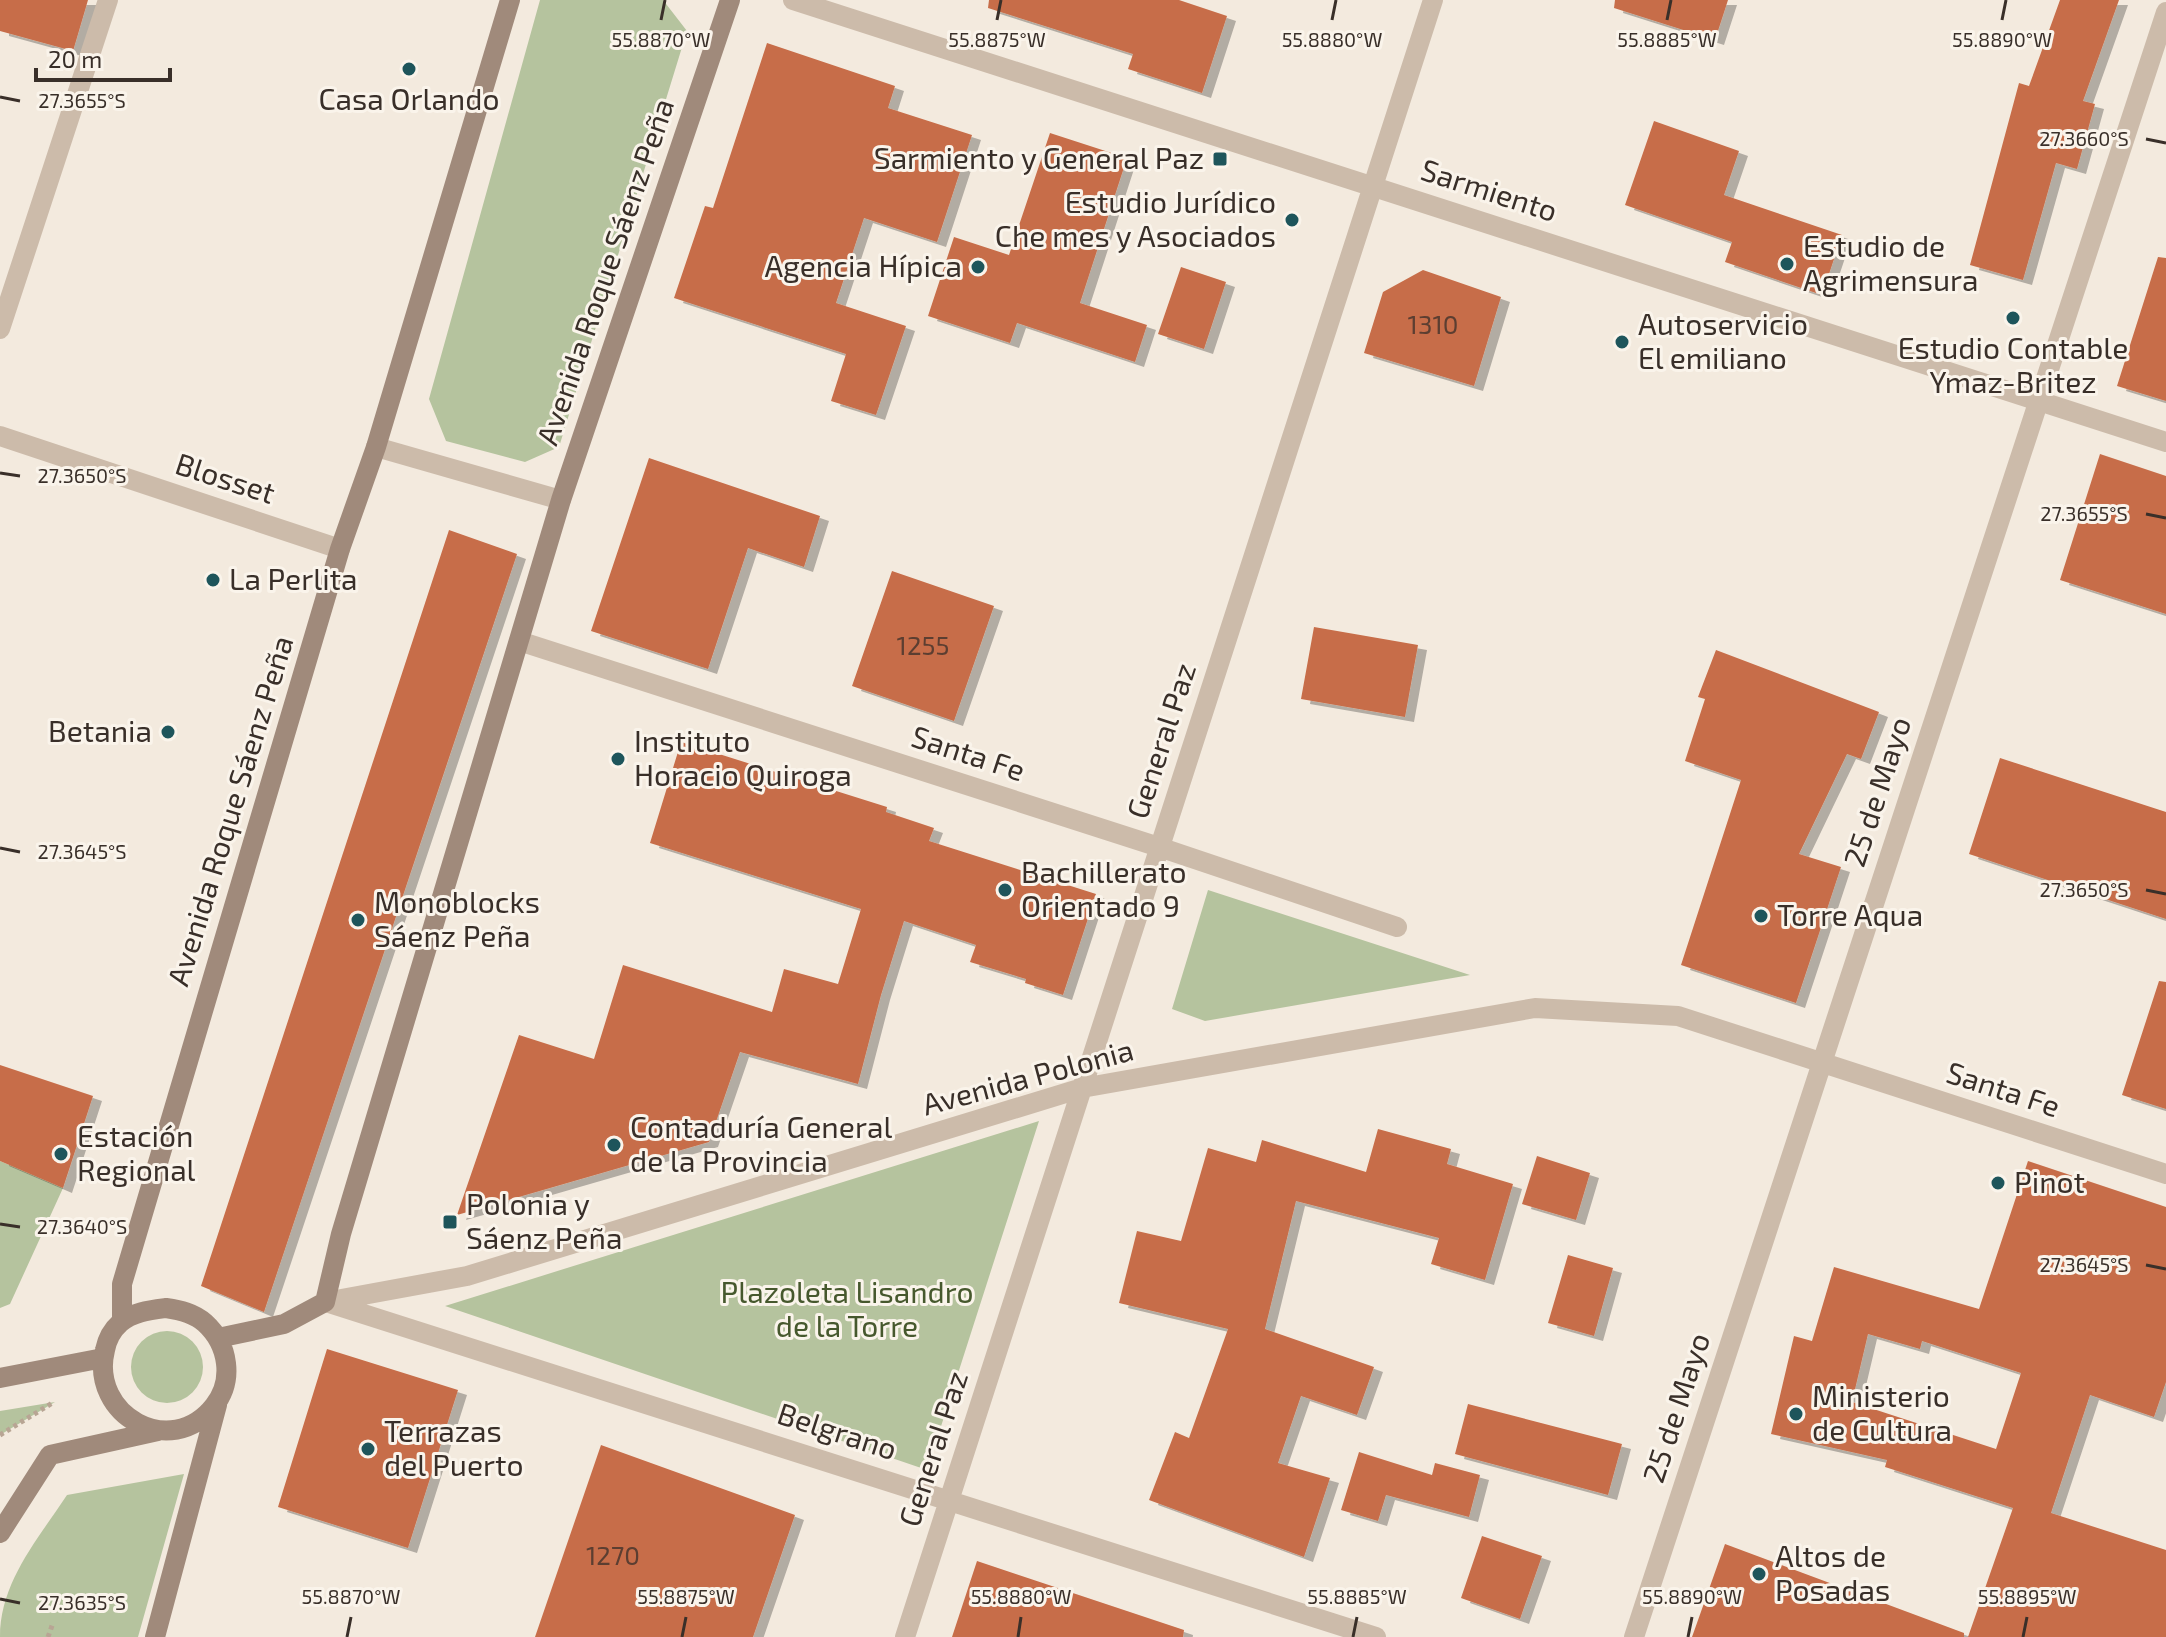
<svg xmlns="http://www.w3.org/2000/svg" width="2166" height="1637" font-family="'Exo 2',sans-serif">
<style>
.green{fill:#b5c39e}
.building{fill:#c76d48;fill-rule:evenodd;filter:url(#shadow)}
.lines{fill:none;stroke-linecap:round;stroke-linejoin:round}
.path{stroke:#b8a594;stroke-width:5;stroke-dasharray:4 4;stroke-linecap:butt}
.minor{stroke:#cba;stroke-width:20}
.secondary{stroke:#a08a7b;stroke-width:20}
.ticks{fill:none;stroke:#392f29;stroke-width:3}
.poi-dot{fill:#1e555b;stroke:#faf4eb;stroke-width:3}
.labels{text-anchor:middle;stroke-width:6;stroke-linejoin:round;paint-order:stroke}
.number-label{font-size:26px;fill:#5c3e31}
.poi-label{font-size:30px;fill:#392f29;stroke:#faf4eb;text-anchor:start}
.street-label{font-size:30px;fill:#392f29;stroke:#faf4eb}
.park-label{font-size:30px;fill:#46582d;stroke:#faf4eb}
.ticks-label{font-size:20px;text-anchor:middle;fill:#392f29;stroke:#faf4eb;stroke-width:6;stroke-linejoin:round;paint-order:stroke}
</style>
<defs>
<filter id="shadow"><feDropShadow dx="9" dy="5" stdDeviation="0" flood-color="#0004"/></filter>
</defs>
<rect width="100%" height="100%" fill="#f3eade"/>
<path class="green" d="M540,0H663L687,31L559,447L525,462L446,441L429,399Z
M1208,890L1470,975L1205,1021L1172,1009Z
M1039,1121L927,1470L445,1306Z
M0,1161L63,1188L10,1304L0,1308Z
M131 1367a36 36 0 1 1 72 0a36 36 0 1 1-72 0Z
M55,1402L0,1435V1411Z
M184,1474L138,1637H0C0,1582 38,1539 67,1495Z"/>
<path class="building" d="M0,0H88L73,51L0,31Z
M989,0H1179L1227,16L1202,93L1128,69L1133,54L988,8Z
M1615,0H1728L1715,40L1614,8Z
M2060,0H2119L2083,101L2095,104L2077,169L2056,163L2023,280L1970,265L2019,83L2029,86Z
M767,43L895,86L888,108L972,135L937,242L864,218L836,303L906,326L876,415L831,401L846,354L674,298L705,206L713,208Z
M1654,121L1739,151L1724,195L1842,235L1822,295L1725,262L1732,242L1625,205Z
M1050,133L1127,158L1080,303L1147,325L1135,362L1017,323L1010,343L928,316L954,237L1009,255Z
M2158,257L2166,258V401L2117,386Z
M1181,267L1226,282L1204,349L1158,334Z
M1423,270L1501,297L1474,386L1364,353L1383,292Z
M2100,454L2166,476V614L2060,580Z
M649,458L820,516L804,567L748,548L708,669L591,631Z
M449,530L517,554L264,1312L201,1286Z
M892,571L994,606L954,721L852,686Z
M1314,627L1418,645L1405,717L1301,699Z
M1716,650L1879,712L1861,759L1847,754L1799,854L1841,867L1796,1003L1681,965L1741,780L1685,761L1705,699L1698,697Z
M681,742L887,807L886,812L934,828L929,841L1096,894L1063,995L1025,983L1026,979L970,962L976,945L904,921L881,995L858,1084L740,1052L709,1142L457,1215L519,1035L594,1059L623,965L772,1012L784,969L838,984L861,909L650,843Z
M2000,758L2166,812V919L1969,854Z
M2159,981L2166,982V1109L2122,1095Z
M0,1065L93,1096L63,1188L0,1161Z
M1378,1129L1451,1149L1447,1164L1513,1184L1485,1280L1431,1264L1439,1238L1296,1201L1265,1329L1374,1367L1357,1415L1301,1396L1278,1463L1330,1478L1304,1557L1149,1500L1175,1432L1189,1438L1228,1329L1119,1303L1137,1231L1181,1241L1208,1148L1256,1162L1262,1140L1366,1172Z
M1537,1156L1590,1173L1576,1220L1522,1204Z
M2028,1161L2166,1207V1382L2154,1417L2090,1395L2051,1513L2166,1550V1637H1968L2013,1508L1885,1467L1887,1460L1771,1434L1794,1336L1812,1341L1834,1267L1979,1309ZM1868,1334L1920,1349L1922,1341L2021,1373L1996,1449L1852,1402Z
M1568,1255L1613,1268L1594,1336L1548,1323Z
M327,1349L458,1390L408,1548L278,1507Z
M1468,1404L1622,1444L1608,1495L1455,1454Z
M601,1445L795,1515L753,1637H535Z
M1359,1452L1432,1475L1435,1463L1480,1475L1469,1517L1386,1495L1378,1521L1341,1510Z
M1482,1536L1542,1556L1520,1619L1461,1598Z
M1725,1544L1964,1633V1637H1692Z
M977,1561L1184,1630L1183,1637H952Z"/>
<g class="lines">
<path class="path" d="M0,1435L54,1402
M48,1637L53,1623"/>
<path class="minor" d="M793,0L2166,442
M0,329L108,0
M0,436L340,549
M376,447L561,500
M519,641L1159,847L1397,927
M325,1302L467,1276L1082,1088L1535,1008L1678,1016L2166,1174
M329,1303L1376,1637
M905,1637L1433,0
M1634,1637L2166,12"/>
<path class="secondary" d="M166,1308C180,1310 194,1313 205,1323C229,1345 234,1381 214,1406C171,1461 89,1415 105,1350C107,1340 112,1330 120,1323C132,1312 150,1310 166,1308Z
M122,1321V1284L340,549L376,447L510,0
M218,1338L284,1324L325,1302L341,1234L561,500L730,0
M0,1378L103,1358
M0,1533L50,1455L158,1431
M155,1637L217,1405"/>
</g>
<path class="ticks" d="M661,20L665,0M997,20L1001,0M1332,20L1336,0M1667,20L1671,0M2002,20L2006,0M0,97L20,101M2146,139L2166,143M0,473L20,476M2146,514L2166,518M0,848L20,852M2146,890L2166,894M0,1224L20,1227M2146,1265L2166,1269M0,1599L20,1603M347,1637L351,1617M682,1637L686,1617M1018,1637L1021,1617M1353,1637L1357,1617M1688,1637L1692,1617M2023,1637L2027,1617"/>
<g class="poi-dot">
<circle cx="409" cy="69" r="8"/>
<rect x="1212" y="151" width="16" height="16" rx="4"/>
<circle cx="1292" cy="220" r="8"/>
<circle cx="1787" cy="264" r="8"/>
<circle cx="978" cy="267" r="8"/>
<circle cx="2013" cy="318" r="8"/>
<circle cx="1622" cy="342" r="8"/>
<circle cx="213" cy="580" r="8"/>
<circle cx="168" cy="732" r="8"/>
<circle cx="618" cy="759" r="8"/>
<circle cx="1005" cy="890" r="8"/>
<circle cx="1761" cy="916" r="8"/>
<circle cx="358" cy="920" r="8"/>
<circle cx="614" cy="1145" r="8"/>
<circle cx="61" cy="1154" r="8"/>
<circle cx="1998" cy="1183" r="8"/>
<rect x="442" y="1214" width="16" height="16" rx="4"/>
<circle cx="1796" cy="1414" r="8"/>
<circle cx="368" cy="1449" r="8"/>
<circle cx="1759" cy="1574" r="8"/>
</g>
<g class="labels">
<g class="number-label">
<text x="1433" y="334">1310</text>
<text x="923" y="655">1255</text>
<text x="613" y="1565">1270</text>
</g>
<g class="poi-label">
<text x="409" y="110" text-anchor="middle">Casa Orlando</text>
<text x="1204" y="169" text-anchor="end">Sarmiento y General Paz</text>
<text x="1276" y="213" text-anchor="end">Estudio Jurídico<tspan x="1276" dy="34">Che mes y Asociados</tspan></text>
<text x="1803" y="257">Estudio de<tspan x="1803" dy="34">Agrimensura</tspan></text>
<text x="962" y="277" text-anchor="end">Agencia Hípica</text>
<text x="1638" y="335">Autoservicio<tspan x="1638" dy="34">El emiliano</tspan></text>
<text x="2013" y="359" text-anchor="middle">Estudio Contable<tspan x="2013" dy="34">Ymaz-Britez</tspan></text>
<text x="229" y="590">La Perlita</text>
<text x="152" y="742" text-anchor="end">Betania</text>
<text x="634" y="752">Instituto<tspan x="634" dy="34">Horacio Quiroga</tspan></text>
<text x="1021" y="883">Bachillerato<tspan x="1021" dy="34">Orientado 9</tspan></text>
<text x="374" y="913">Monoblocks<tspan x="374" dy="34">Sáenz Peña</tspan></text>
<text x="1777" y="926">Torre Aqua</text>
<text x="630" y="1138">Contaduría General<tspan x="630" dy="34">de la Provincia</tspan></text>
<text x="77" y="1147">Estación<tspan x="77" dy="34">Regional</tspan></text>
<text x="2014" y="1193">Pinot</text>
<text x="466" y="1215">Polonia y<tspan x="466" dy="34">Sáenz Peña</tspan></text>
<text x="1812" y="1407">Ministerio<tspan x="1812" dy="34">de Cultura</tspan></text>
<text x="384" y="1442">Terrazas<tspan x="384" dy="34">del Puerto</tspan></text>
<text x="1775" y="1567">Altos de<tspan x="1775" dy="34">Posadas</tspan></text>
</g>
<g class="street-label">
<text transform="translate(1489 191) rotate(18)" y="10">Sarmiento</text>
<text transform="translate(606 272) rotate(-71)" y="10">Avenida Roque Sáenz Peña</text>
<text transform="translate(225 479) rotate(18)" y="10">Blosset</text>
<text transform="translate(1162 741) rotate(-72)" y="10">General Paz</text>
<text transform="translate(968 754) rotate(18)" y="10">Santa Fe</text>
<text transform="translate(1878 792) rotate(-72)" y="10">25 de Mayo</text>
<text transform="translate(231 811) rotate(-73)" y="10">Avenida Roque Sáenz Peña</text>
<text transform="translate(1028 1078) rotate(-15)" y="10">Avenida Polonia</text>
<text transform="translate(2003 1090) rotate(18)" y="10">Santa Fe</text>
<text transform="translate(1677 1408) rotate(-72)" y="10">25 de Mayo</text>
<text transform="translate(837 1432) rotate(18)" y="10">Belgrano</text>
<text transform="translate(934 1449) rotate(-72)" y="10">General Paz</text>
</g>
<g class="park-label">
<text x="847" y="1303">Plazoleta Lisandro<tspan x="847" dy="34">de la Torre</tspan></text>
</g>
</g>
<g class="ticks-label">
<text x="661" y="47">55.8870°W</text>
<text x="997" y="47">55.8875°W</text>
<text x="1332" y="47">55.8880°W</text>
<text x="1667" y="47">55.8885°W</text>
<text x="2002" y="47">55.8890°W</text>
<text x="82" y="108">27.3655°S</text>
<text x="2084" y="146">27.3660°S</text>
<text x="82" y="483">27.3650°S</text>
<text x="2084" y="521">27.3655°S</text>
<text x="82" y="859">27.3645°S</text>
<text x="2084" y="897">27.3650°S</text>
<text x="82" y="1234">27.3640°S</text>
<text x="2084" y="1272">27.3645°S</text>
<text x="351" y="1604">55.8870°W</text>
<text x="686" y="1604">55.8875°W</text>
<text x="1021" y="1604">55.8880°W</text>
<text x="1357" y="1604">55.8885°W</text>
<text x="1692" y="1604">55.8890°W</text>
<text x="2027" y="1604">55.8895°W</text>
<text x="82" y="1610">27.3635°S</text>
</g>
<path d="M36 68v12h134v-12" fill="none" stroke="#392f29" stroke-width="4"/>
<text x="48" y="68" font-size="24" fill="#392f29" stroke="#faf4eb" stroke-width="6" paint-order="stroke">20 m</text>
</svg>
